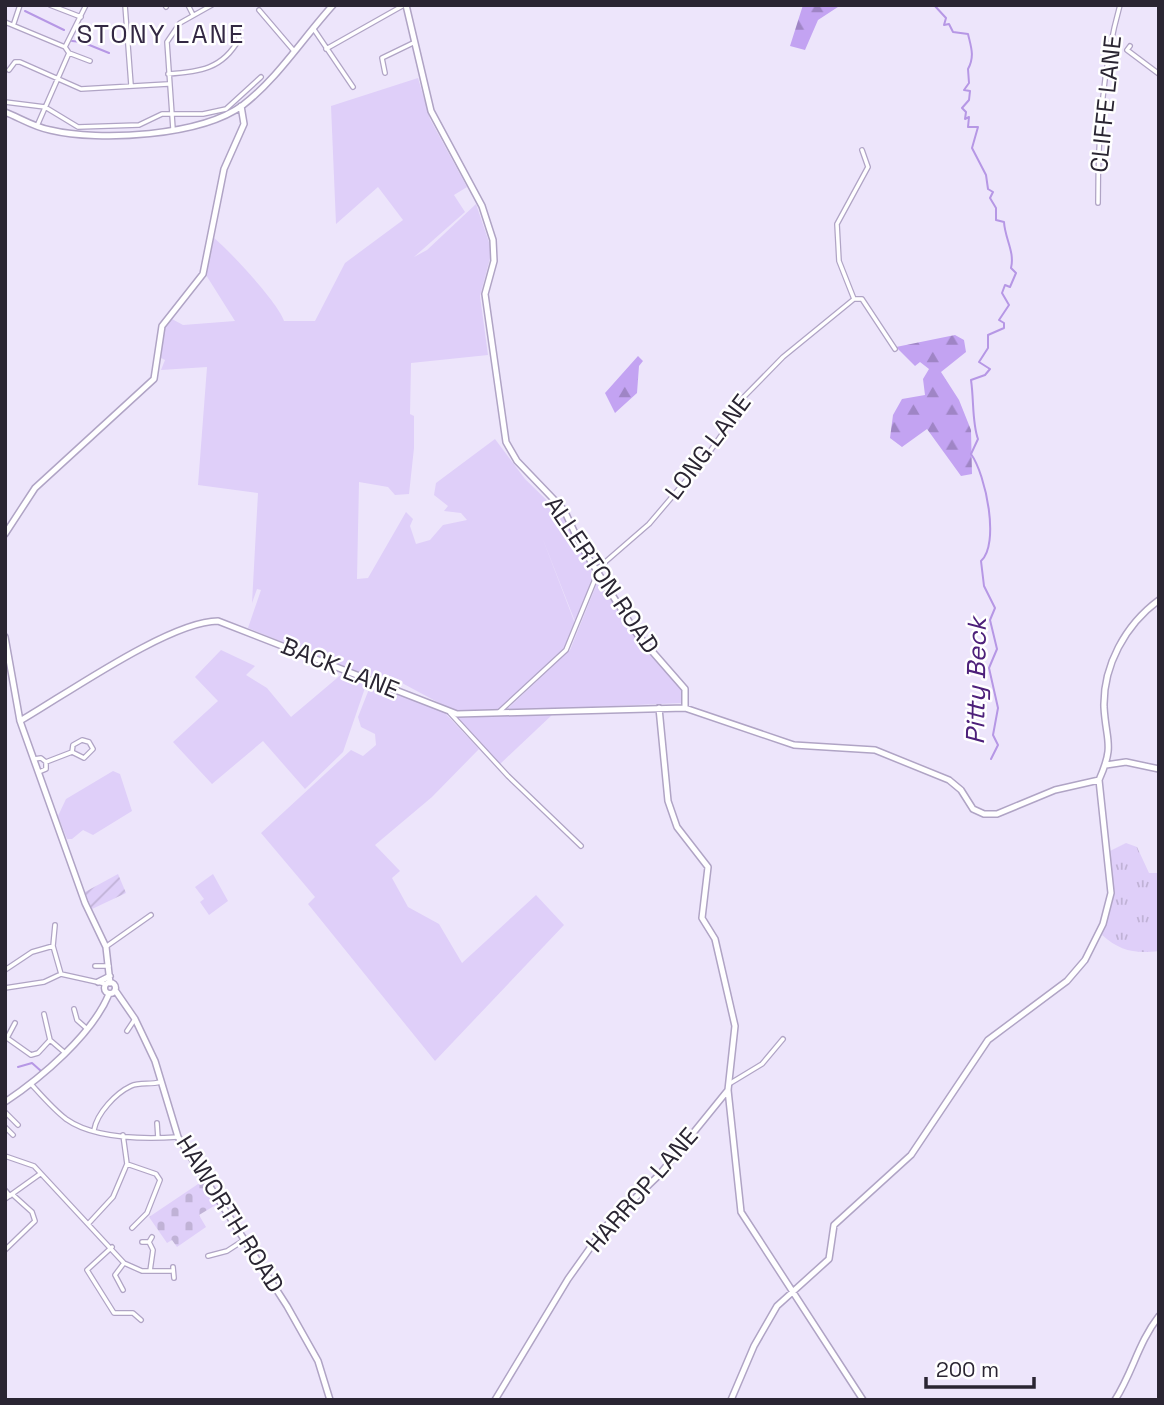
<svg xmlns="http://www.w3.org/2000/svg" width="1164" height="1405" font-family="'Space Grotesk',sans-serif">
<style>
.grass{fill:#dfcff9}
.forest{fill:url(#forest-firs)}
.cemetery{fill:url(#cemetery-stones)}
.park{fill:url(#park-tufts)}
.garden{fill:url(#garden-furrows)}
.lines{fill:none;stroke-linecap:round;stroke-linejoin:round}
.stream{stroke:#b697e5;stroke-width:2}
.street-casing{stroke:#b0a4c5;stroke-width:6}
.secondary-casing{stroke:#b0a4c5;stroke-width:8}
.street{stroke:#fff;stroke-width:3.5}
.secondary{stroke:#fff;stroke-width:5}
.labels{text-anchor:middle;stroke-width:5;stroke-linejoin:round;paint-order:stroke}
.street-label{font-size:24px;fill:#2a2532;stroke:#fff}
.neighbourhood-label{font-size:26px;letter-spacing:2px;fill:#332843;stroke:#fff}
.water-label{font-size:26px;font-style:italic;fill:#4d207a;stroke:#fff}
</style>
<defs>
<pattern id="forest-firs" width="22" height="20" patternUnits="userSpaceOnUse" patternTransform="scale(1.75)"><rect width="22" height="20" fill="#c3a3f2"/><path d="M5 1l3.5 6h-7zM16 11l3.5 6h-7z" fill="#9f85c5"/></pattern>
<pattern id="cemetery-stones" width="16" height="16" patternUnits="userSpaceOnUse" patternTransform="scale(1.75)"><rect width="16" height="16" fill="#dfcff9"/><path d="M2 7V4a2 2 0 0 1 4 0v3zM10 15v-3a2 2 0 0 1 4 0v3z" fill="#c0b2d6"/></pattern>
<pattern id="park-tufts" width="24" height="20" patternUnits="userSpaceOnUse" patternTransform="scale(1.75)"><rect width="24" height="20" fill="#dfcff9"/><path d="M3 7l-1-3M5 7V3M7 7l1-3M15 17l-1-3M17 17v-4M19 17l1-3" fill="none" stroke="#c0b2d6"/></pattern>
<pattern id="garden-furrows" width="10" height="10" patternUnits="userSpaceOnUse" patternTransform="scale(1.75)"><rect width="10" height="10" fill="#dfcff9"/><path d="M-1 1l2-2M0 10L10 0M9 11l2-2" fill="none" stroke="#c0b2d6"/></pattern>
</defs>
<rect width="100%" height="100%" fill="#ede5fb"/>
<path class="grass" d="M418,78L430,119L467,187L454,195L465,212L414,257L427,250L476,204L492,251L480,296L488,355L411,363L410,414L414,416V448L409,494L395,495L388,487L359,482L357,579L368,578L406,512L413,519L410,526L416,544L430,540L443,525L467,520L461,513L444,511L448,506L434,495L436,483L495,439L525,479L563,516L594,576L576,624L542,537L576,626L569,643L556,659L496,711L456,712L387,675L384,683L248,628L261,590L257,589L252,603L258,493L198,485L207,367L161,370L165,360L161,358L164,326L172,319L183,325L235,321L206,275L214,238C230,251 279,304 284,321H315L345,263L403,220L378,187L336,224L331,106Z
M599,578L634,635L678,685L683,693L682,703L505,711L570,650Z
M221,650L255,666L246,675L267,688L291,717L343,673L367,682L343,752L305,789L263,741L212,784L173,742L218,701L195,677Z
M371,684L444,712L479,749L432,797L375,845L400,871L392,878L408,907L439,924L462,963L536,895L564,925L435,1061L308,904L315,897L261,833L351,750L363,756L376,745L375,734L361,727L358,717Z
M553,714L499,765L454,718Z
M113,771L120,774L132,811L93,835L83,830L72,839H67L58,816L66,799Z
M213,874L228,901L209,915L200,902L204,899L195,887Z"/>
<path class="forest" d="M803,5H841L818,20L805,50L790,46Z
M955,335L964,340L966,352L941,372L959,400L971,430L972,474L961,476L927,429L902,447L890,438L893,415L902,399L925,395L923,379L929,369L920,362L915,366L896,347Z
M638,356L643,361L639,366L637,393L615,413L605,393Z"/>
<path class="cemetery" d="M204,1180L219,1203L199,1215L206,1227L177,1247L172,1240L167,1243L149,1217Z"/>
<path class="park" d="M1126,843L1137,847L1149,873H1159V951C1135,954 1120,951 1102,935L1114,893L1110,851Z"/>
<path class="garden" d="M118,874L126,893L92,909L85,892Z"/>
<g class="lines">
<path class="stream" d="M8,5L12,6
M934,5L946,18L944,25L949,24L953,32L968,34C971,47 975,56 968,69L969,83L964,90L970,91L969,100L962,108L966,112L965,119L969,117L968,127H978L972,148L986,175L988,189L993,192L990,198L996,208V220L1004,222C1005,239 1015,252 1011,268L1016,273L1010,287L1005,285L1002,293L1009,305L999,320L1004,323V328L988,335V348L979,362L990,369L985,375L971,380C974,400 972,423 978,439L971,454C986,475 1000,544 981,561L984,586L995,608L990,620L997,649L989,668L998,708L993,735L998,745L991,759
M25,11L64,30
M72,41L82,42L109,53
M18,1067L32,1063L41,1071"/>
<g class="street-casing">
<path id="street" d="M50,5L81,17
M125,5L131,85
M165,5L166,7
M188,5L193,15
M259,10L294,51
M5,22L65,47L69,53L37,126
M14,23L20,5
M313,28L353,87
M1130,46L1127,50L1159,74
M65,47L86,5
M326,49L404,5
M69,53L90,61
M9,70L15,62H20L81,89L168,84
M385,73L382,58L413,43
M168,74C199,72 223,69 239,39L238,30
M5,102L45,107L78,127L139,125L162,114H203L226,109L261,77
M173,129L167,42L180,23L212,5
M1098,203C1098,137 1102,69 1120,5
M854,299L839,261L837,224L868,167L862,150
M854,299H862L895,349
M596,570L649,524L706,457L725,430L734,407L783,357L854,299
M499,712L566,650L598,572
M450,713L508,776L581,846
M34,759L41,758L46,762V769L39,772
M46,762L72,752L73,745L82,740L89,742L93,749L84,758L72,752
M55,925L53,946L61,974
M107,946L151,915
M95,966H109
M5,970L32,952L53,946
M5,988L44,982L61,974L106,984
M74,1009L77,1020L86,1028
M44,1014L50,1040L64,1052
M15,1023L7,1038L31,1055L38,1053L50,1040
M127,1031L135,1019
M31,1084C42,1096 53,1109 66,1119C94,1139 146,1139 178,1137
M729,1084L762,1064L783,1039
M5,1112L18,1125
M157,1123L158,1138
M5,1127L13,1135
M94,1130C97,1113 116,1093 131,1086C140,1082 151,1085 160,1082
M5,1156L34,1166L124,1263L142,1271H171
M127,1164L156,1174L160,1180L147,1213L132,1228
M5,1190L10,1196
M5,1199L40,1174
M89,1223L113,1197L127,1164L123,1135
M142,1242H149L152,1237
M149,1242L153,1250L150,1271
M112,1247L87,1270L114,1313H133L141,1320
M5,1250L35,1221L32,1212L12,1194
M208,1256L227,1251L244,1240
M173,1267L174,1278
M123,1290L115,1275L124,1263"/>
</g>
<g class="secondary-casing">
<path id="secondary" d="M406,5L431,111L482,206L493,240L494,261L485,294L506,442L517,461L564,510L581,546L637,634L685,689V708
M5,112C20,118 34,127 50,130C100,142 201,136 243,105C278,78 303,38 333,5
M5,534L35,488L154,379L162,326L203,274L224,169L244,124L241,106
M5,637L20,721L85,903L106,947L110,983
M659,708L668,801L677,827L708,867L702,918L715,939L735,1026L728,1090L741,1212L863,1400
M20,721C65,695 170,621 218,621L457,714L685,708L794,745L875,750L949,780L961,790L973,809L984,814H997L1055,790L1099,780
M1106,765L1126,762L1159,769
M1099,780C1115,744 1106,742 1104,707C1103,666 1125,625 1159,600
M98,982L110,976
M104.5 988a5.5 5.5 0 1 1 11 0a5.5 5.5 0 1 1-11 0Z
M115,990L135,1019L155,1061L178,1137L287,1306L318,1361L330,1400
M5,1102C41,1078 92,1035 109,994
M495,1400L568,1279L605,1227L659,1175L728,1090
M731,1400L754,1346L777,1306L829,1259L834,1225L911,1155L988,1040L1067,981L1085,960L1103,924L1111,893L1099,780
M1115,1400C1133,1372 1138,1343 1159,1316"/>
</g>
<use href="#street" class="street"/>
<use href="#secondary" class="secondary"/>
</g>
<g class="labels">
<g class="street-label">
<text transform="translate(1106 104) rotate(-84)" y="8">CLIFFE LANE</text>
<text transform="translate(708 447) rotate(-53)" y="8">LONG LANE</text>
<text transform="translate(602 575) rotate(56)" y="8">ALLERTON ROAD</text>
<text transform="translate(340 668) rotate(22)" y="8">BACK LANE</text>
<text transform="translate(642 1190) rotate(-49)" y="8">HARROP LANE</text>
<text transform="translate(230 1214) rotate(58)" y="8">HAWORTH ROAD</text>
</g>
<g class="neighbourhood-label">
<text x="161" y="43">STONY LANE</text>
</g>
<g class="water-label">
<text transform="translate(976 681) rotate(-89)" y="9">Pitty Beck</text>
</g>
</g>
<rect width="1164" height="1405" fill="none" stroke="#2a2532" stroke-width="14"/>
<path d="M926 1377v10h108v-10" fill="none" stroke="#2a2532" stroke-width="3.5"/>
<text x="936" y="1377" font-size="21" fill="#2a2532" stroke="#ffffff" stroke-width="5" paint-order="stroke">200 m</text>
</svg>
